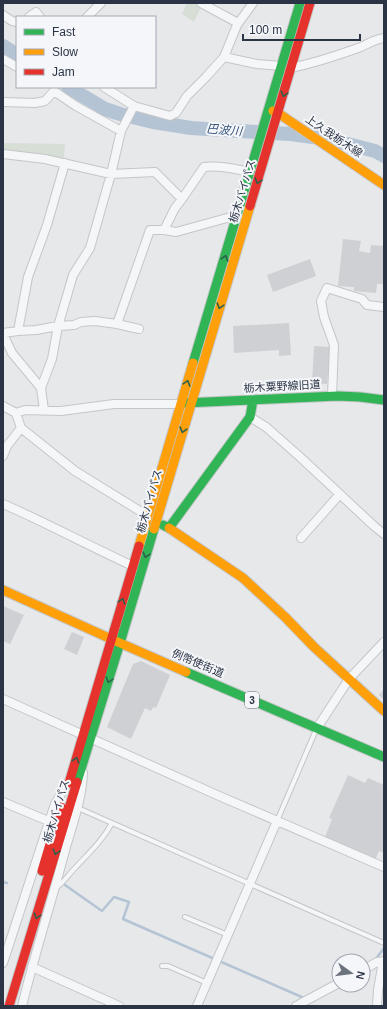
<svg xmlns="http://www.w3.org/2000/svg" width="387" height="1009" font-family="Arial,'Noto Sans JP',sans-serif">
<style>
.green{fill:#d6ded6}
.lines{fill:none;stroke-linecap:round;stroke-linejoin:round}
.stream{stroke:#b4c4d5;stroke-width:2.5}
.river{stroke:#b4c4d5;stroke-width:14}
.building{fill:#ced0d3}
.lane-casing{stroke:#c4c6c8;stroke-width:6}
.street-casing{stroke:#c4c6c8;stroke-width:10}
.fast-casing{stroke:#c4c6c8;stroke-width:11}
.slow-casing{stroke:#c4c6c8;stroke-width:11}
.jam-casing{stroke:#c4c6c8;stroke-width:11}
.lane{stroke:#f5f6f7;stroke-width:4}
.street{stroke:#f5f6f7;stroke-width:8}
.fast{stroke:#30b455;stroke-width:9}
.slow{stroke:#ff9f0a;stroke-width:9}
.jam{stroke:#e5322d;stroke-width:9}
.oneway{stroke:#2d614b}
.labels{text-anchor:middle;stroke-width:4;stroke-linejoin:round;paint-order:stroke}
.shield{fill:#f4f6f9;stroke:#676e7b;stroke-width:1}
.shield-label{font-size:10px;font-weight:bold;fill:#2b3445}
.street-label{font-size:11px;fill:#2b3445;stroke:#f4f6f9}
.water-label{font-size:12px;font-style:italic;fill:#34527a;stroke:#f4f6f9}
</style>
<rect width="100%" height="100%" fill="#e6e8ea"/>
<path class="green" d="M187,3H194L201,7L194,22L182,14Z
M3,143L65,144L64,158L3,151Z"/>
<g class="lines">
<path class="stream" d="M3,882L7,883
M65,885L102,911L114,897L129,902L123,919L304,998H305
M375,960L384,948"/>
<path class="river" d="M3,46L17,55
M68,87L105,109L120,114L153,122L166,124L191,128L290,134L328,139L375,151L384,156"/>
</g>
<path class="building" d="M343,239L361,241L359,251L370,253L371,245L384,246V284H377L376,293L354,291V287L338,286Z
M310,259L316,276L273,292L267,275Z
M289,323L291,355L279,356V350L234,353L233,326Z
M314,346L330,347L327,384L312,383Z
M3,606L24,615L10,644L3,641Z
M72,632L84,637L77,655L64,649Z
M141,661L170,675L156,708L153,707L151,711L145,708L131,739L107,727L133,664Z
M384,689V700L379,695Z
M348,775L365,783L368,778L384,785V853L379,851L375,860L325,837L332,819L329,818Z"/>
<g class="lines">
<g class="lane-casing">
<path id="lane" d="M78,808L384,943
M277,821L316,730
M56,888C64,882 69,874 76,867C89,853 103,840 112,823
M185,917L228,935
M162,966H168L207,983"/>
</g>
<g class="street-casing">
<path id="street" d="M201,3L238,23
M3,15L12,21L17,22
M29,17L36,12L40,17
M87,17L101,3
M224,57L257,64L281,66
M3,59L17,67
M291,68C314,63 336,56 358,48C366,45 375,39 384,38
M104,87L134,106L170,116L176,113L187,96L206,77L224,57L237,25L253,3
M3,102L35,103L45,101L54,91L76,106L121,131
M3,154L45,159L111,174L155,172L182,199
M164,230L176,232L238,215
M117,324L150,230H164L175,208L182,199L204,167C220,165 235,169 250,172
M18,331L28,277L47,225L65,163
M3,333L18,331L36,330L58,326L74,325L81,322L95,321L117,324L139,329
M3,334L12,353L41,388
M332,396L334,345L324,317L321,301L327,288L362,299L367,305L384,307
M3,406L16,413L21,428L75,471L148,516
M44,410L41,388L52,359L58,326L62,313L73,275L90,248L111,174L121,131L134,106
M16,413L25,410L61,411L114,404H181
M250,417L266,427L299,456L374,526L384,534
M3,456L7,446L21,428
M3,504C47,523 89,546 133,566
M301,538L340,494
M3,699L217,795L384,867
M317,728L349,679L384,642
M3,802L53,823
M3,963L49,822L55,804L70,779
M32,967L119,1006
M363,970L377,962L384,961
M22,1006C35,953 52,900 66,847C73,823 82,798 83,773
M197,1006L277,821
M296,1006L339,983
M377,1006L378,990L383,961"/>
</g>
<g class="fast-casing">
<path id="fast" d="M193,363L300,3
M185,403L338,396L360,397L384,400
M163,525L169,528L250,417L253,400
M186,672L384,757
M77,782L120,643L154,529"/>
</g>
<g class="slow-casing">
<path id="slow" d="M273,111L278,113L384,185
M169,528L243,578L285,617L314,647L384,711
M154,529L250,206
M139,546L193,363
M3,590L120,643L186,672"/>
</g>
<g class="jam-casing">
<path id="jam" d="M250,206L310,3
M69,783L139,546
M42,871L61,807
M9,1006L77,782"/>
</g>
<use href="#lane" class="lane"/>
<use href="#street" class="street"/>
<use href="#fast" class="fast"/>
<use href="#slow" class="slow"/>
<use href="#jam" class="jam"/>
</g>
<defs><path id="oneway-chevron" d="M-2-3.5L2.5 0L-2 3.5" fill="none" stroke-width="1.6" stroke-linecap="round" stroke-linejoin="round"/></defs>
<g class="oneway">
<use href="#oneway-chevron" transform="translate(284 94) rotate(106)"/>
<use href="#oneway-chevron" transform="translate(258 181) rotate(107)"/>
<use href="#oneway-chevron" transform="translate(225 258) rotate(-73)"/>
<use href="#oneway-chevron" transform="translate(220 306) rotate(107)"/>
<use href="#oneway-chevron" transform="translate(187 383) rotate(-73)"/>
<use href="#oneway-chevron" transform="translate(183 430) rotate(106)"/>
<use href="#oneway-chevron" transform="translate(146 555) rotate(106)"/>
<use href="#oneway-chevron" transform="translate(122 601) rotate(-73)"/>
<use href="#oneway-chevron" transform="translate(109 680) rotate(107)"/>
<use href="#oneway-chevron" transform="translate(76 760) rotate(-73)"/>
<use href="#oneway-chevron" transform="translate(56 852) rotate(107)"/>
<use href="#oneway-chevron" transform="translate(37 916) rotate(107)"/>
</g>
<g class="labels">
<rect class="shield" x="245" y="692" width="14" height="16" rx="3"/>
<g class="shield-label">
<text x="252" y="704">3</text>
</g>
<g class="street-label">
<text transform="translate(334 136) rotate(34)" y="4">上久我栃木線</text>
<text transform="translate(242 191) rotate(-73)" y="4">栃木バイパス</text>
<text transform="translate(282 386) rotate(-3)" y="4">栃木粟野線旧道</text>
<text transform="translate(149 501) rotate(-74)" y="4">栃木バイパス</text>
<text transform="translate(198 663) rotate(23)" y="4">例幣使街道</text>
<text transform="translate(56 811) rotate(-73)" y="4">栃木バイパス</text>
</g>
<g class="water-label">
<text transform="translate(224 130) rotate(5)" y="4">巴波川</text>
</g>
</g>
<rect width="387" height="1009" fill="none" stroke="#2b3445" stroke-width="8"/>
<rect x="16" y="16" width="140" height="72" fill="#f4f6f9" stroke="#a4a8b1"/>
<rect x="24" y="29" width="20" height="6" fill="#30b455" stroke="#a4a8b1"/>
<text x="52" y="36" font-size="12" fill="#2b3445">Fast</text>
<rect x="24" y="49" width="20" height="6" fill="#ff9f0a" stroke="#a4a8b1"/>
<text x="52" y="56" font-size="12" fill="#2b3445">Slow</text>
<rect x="24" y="69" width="20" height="6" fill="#e5322d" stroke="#a4a8b1"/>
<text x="52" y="76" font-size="12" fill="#2b3445">Jam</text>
<g transform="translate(351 973) rotate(104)"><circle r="19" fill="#f4f6f9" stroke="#a4a8b1"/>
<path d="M0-3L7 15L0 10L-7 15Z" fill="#6c737f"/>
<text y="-6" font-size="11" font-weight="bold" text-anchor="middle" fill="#2b3445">N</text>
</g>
<path d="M243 34v6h117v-6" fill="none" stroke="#2b3445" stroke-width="2"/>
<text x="249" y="34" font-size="12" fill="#2b3445" stroke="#f4f6f9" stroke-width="3" paint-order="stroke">100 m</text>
</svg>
